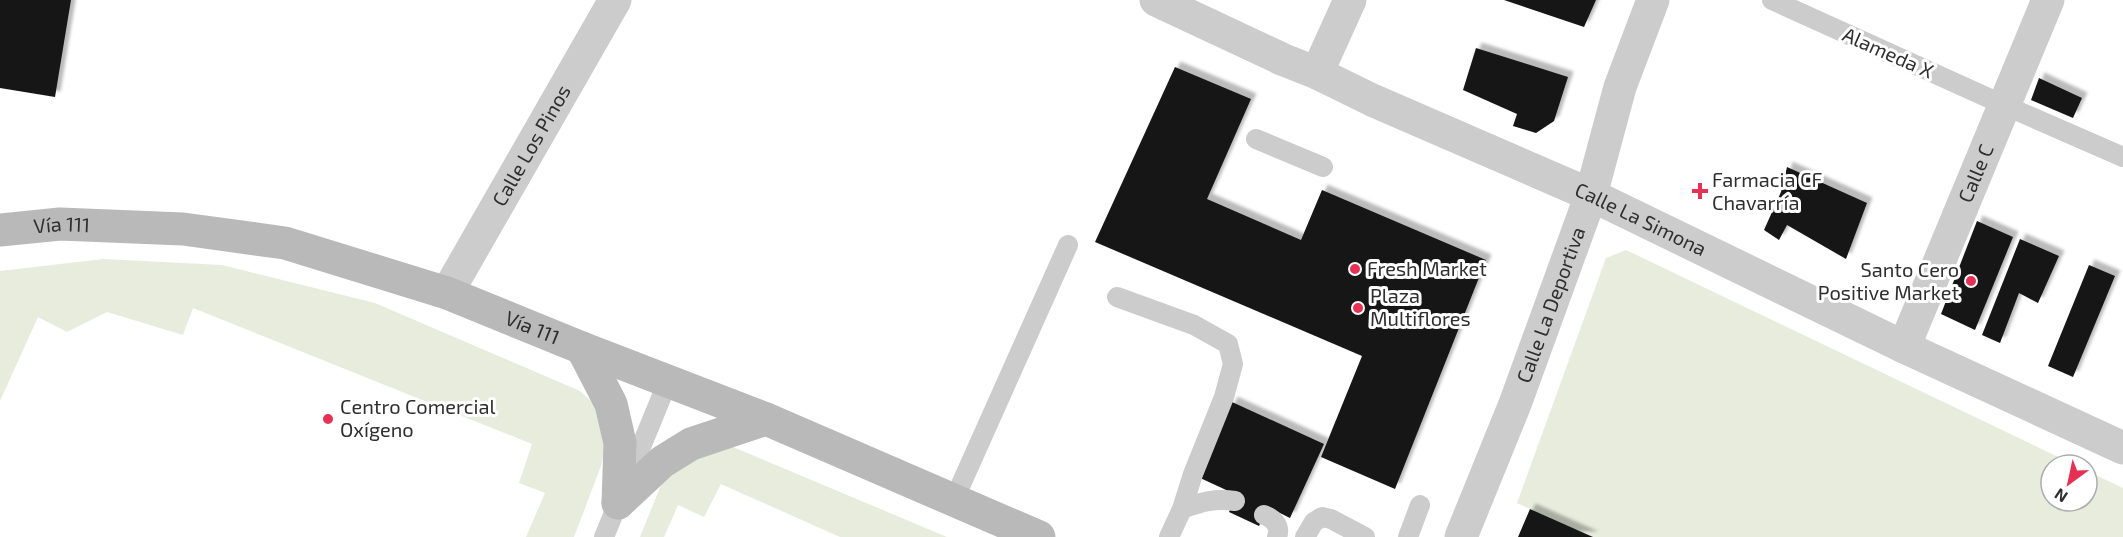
<svg xmlns="http://www.w3.org/2000/svg" width="2123" height="537" font-family="'Exo 2',sans-serif">
<style>
.green{fill:#e7ecdd}
.building{fill:#161616;filter:url(#shadow)}
.lines{fill:none;stroke-linecap:round;stroke-linejoin:round}
.service{stroke:#ccc;stroke-width:20}
.minor{stroke:#ccc;stroke-width:33}
.secondary{stroke:#b9b9b9;stroke-width:33}
.poi-dot{fill:#e63155;stroke:#fff;stroke-width:2}
.labels{text-anchor:middle;stroke-width:6;stroke-linejoin:round;paint-order:stroke}
.street-label{font-size:20px;fill:#2f2f2f;stroke:#fff}
.poi-label{font-size:20px;fill:#2f2f2f;stroke:#fff;text-anchor:start}
</style>
<defs>
<filter id="shadow"><feDropShadow dx="5.5" dy="-5.5" stdDeviation="1.5" flood-color="#0004"/></filter>
</defs>
<rect width="100%" height="100%" fill="#fff"/>
<path class="green" d="M1626,250L2075,465H2051V501H2087V471L2123,488V537H1593L1517,503L1606,258Z
M103,259L222,265L375,303L580,391L599,408L606,442L601,466L574,537H526L545,493L519,483L532,444L193,308L183,335L107,312L67,332L38,317L0,401V271Z
M733,447L947,537H840L721,484L704,517L678,505L664,537H640L663,480L677,463Z"/>
<path class="building" d="M0,0H71L55,97L0,88Z
M1504,0H1596L1584,27Z
M1476,48L1568,77L1554,121L1536,133L1513,126L1517,114L1463,90Z
M1175,67L1251,99L1207,199L1301,240L1322,190L1486,260L1395,489L1321,457L1362,356L1095,242Z
M2039,78L2082,98L2073,118L2031,100Z
M1787,167L1867,203L1846,259L1787,225L1779,240L1764,230L1781,192Z
M1977,221L2013,237L1975,330L1941,314Z
M2020,239L2059,256L2038,303L2019,293L2000,343L1982,335Z
M2089,265L2115,276L2073,377L2048,366Z
M1232,402L1324,444L1290,518L1268,507L1259,526L1229,512L1237,495L1198,477Z
M1530,509L1593,537H1518Z"/>
<g class="lines">
<path class="service" d="M1772,0L2004,105L2123,157
M1256,139L1323,167
M1117,297L1194,325L1228,344L1233,364L1224,397L1193,474L1182,509L1169,537
M954,500L1068,245
M1182,509C1201,502 1215,498 1235,501
M1264,515C1274,519 1281,526 1277,537
M604,537L668,381
M1305,537L1314,522L1322,517L1331,519L1365,537
M1408,537L1420,505"/>
<g class="minor">
<path id="s1" d="M1156,0L1284,60L1317,73L1372,100L1591,195L1904,347L2123,448"/>
<path d="M1317,73L1350,0"/>
<path id="s2" d="M447,293L615,0"/>
<path id="s3" d="M1904,347L2048,0"/>
<path id="s4" d="M1461,537L1515,404L1591,195L1620,87L1653,0"/>
</g>
<g class="secondary">
<path id="s5" d="M0,230L60,224L183,229L285,243L447,293L582,348L766,419L1039,537"/>
<path d="M582,348L611,404L620,443L618,503"/>
<path d="M618,503L662,462L691,444L766,419"/>
</g>
</g>
<g class="poi-dot">
<path d="M1697 182h6v6h6v6h-6v6h-6v-6h-6v-6h6z"/>
<circle cx="1355" cy="269" r="6"/>
<circle cx="1971" cy="281" r="6"/>
<circle cx="1358" cy="308" r="6"/>
<circle cx="328" cy="419" r="6"/>
</g>
<g class="labels">
<g class="street-label">
<text transform="translate(1888 53) rotate(24)" y="7">Alameda X</text>
<text dy="7" stroke="none"><textPath href="#s2" startOffset="170">Calle Los Pinos</textPath></text>
<text dy="7" stroke="none"><textPath href="#s3" startOffset="188">Calle C</textPath></text>
<text dy="7" stroke="none"><textPath href="#s1" startOffset="532">Calle La Simona</textPath></text>
<text dy="7" stroke="none"><textPath href="#s5" startOffset="62">Vía 111</textPath></text>
<text dy="7" stroke="none"><textPath href="#s4" startOffset="249">Calle La Deportiva</textPath></text>
<text dy="7" stroke="none"><textPath href="#s5" startOffset="548">Vía 111</textPath></text>
</g>
<g class="poi-label">
<text x="1712" y="187">Farmacia CF<tspan x="1712" dy="23">Chavarría</tspan></text>
<text x="1367" y="276">Fresh Market</text>
<text x="1959" y="277" text-anchor="end">Santo Cero<tspan x="1959" dy="23">Positive Market</tspan></text>
<text x="1370" y="303">Plaza<tspan x="1370" dy="23">Multiflores</tspan></text>
<text x="340" y="414">Centro Comercial<tspan x="340" dy="23">Oxígeno</tspan></text>
</g>
</g>
<g transform="translate(2069 483) rotate(213)"><circle r="28" fill="#ffffff" stroke="#acacac" stroke-width="1.5"/>
<path d="M0-4.5L10 22L0 15L-10 22Z" fill="#e63155"/>
<text y="-9" font-size="16" font-weight="bold" text-anchor="middle" fill="#2f2f2f">N</text>
</g>
</svg>
